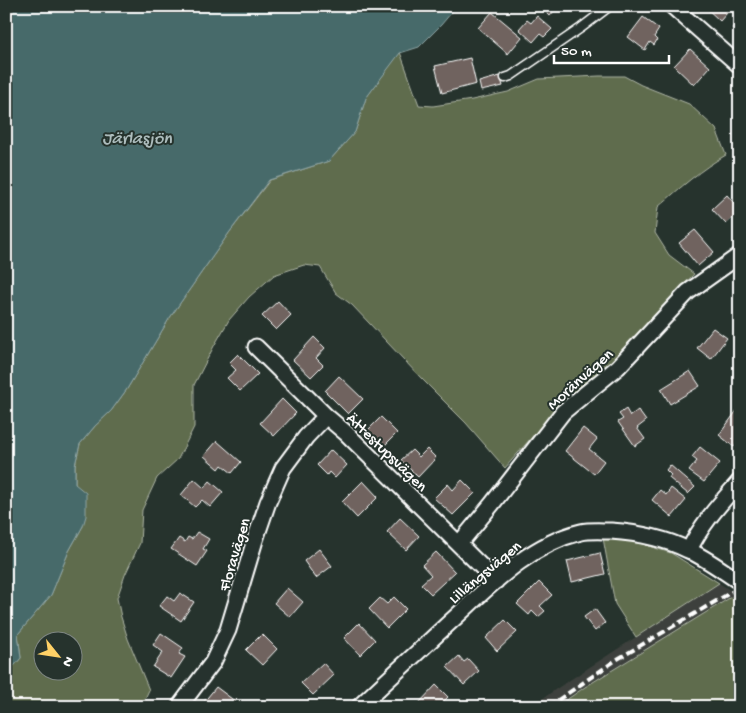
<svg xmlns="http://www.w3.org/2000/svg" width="746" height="713" font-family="'Gochi Hand',sans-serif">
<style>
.built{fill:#3c413c}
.green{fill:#5f6c4e;stroke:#afb6a6;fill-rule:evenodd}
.water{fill:#466b6b;stroke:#90a6a6}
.building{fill:#70635e;stroke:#fff}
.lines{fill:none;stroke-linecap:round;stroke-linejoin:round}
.lane-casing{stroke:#fff;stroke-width:11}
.street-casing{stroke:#fff;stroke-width:19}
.lane{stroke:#26332d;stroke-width:8}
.street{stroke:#26332d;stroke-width:15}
.rail{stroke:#fff;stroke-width:4;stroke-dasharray:8 4;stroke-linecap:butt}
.labels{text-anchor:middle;stroke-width:4;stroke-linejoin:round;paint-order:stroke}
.street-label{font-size:16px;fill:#fff;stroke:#26332d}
.water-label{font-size:18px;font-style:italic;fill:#acbcbc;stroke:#26332d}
</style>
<rect width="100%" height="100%" fill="#26332d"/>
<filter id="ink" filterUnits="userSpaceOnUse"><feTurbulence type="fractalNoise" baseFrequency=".02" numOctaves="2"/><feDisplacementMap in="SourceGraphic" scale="10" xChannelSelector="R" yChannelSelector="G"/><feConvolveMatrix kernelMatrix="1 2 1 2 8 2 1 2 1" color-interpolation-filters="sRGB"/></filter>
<g filter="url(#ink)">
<path class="built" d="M719,583L736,594L585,687L556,707H531L556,689Z"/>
<path class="green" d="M400,52L419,105L433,106L472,100L508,92L539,79L599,76H624L641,85L689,104L716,129L726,155C701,169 680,188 658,207L655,233L669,255L694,274L607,366L558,407L505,468L466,423L421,378L352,305L336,293L320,267L304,265L274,275L249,297L229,320L214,346L194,385V427L178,459L157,478L142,510L140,543L125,575L117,598L121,617L128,639L149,690L141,707H6V675L21,658L18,634L51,595L69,551L83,526L75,484V465L80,444L95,426L111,411L127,389L169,319L229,233L270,180L329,161L355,132L366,98ZM42,640H72V670H42Z
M603,538L636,542L671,553L719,583L636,637L615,604Z
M736,594L740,596V707H556L585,687Z"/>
<path class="water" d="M6,6H457L441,25L419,47L400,53L366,98L355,132L329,161L269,180L229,233L169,319L127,389L111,411L95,426L80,444L75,465V484L86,493V516L83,526L69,551L51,595L18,634L21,658L6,675Z"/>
<path class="building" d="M539,6H558L550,16Z
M704,6H733L720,21Z
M492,12L522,37L508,54L478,28Z
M537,16L552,29L544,37L540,34L533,42L519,29L527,20L531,23Z
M643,17L659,29L654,37L657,40L654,45L650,42L645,50L628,37Z
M740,20V35L732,28Z
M690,49L710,67L694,85L674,66Z
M470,58L476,84L442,93L435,66Z
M500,76L503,86L481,91L479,82Z
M727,195L740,210V211L726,224L712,209Z
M695,230L714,252L698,266L679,243Z
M278,301L291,315L276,330L262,316Z
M713,328L727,338L711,359L697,348Z
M314,337L325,348L316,358L323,365L311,377L293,360Z
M238,354L258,374L240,391L227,378L236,370L229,363Z
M690,371L700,386L670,404L661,389Z
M339,376L363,399L348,414L325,391Z
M282,399L296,413L274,436L260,423Z
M626,409L630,416L638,410L646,421L637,428L645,439L635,446L618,422L623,419L619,414Z
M738,409L740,411V439L734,447L719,435Z
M381,417L397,433L382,448L366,432Z
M583,428L597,439L589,449L604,461L594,474L565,451Z
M217,441L241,462L232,473L222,465L219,469L204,456Z
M700,447L720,463L704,482L689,471L697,461L692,457Z
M427,449L436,458L418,477L401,460L412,450L419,457Z
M331,450L347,465L335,478L329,472L327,475L317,465Z
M670,465L695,487L688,494L669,478L671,475L666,470Z
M194,479L204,488L210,481L223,492L210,507L202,500L195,507L181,495Z
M462,480L475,493L453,515L434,498L448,484L453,490Z
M363,481L378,497L357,518L342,502Z
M671,488L686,500L672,517L652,500L660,490L666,495Z
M400,518L419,536L406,550L387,532Z
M197,532L209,539L203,549L207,551L197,566L171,549L179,538L185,542L188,537L192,539Z
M319,549L332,566L316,578L304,561Z
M436,552L455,572L431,594L421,584L431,575L422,565Z
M600,553L605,574L572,582L567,561Z
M539,582L552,595L540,606L545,611L538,617L532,611L529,615L517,604Z
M287,588L303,602L290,617L274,603Z
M180,593L194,602L181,621L159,606L167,596L174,601Z
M394,597L406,609L387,628L369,609L380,598L387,604Z
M595,609L605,623L595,631L584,617Z
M505,620L517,632L497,651L486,638Z
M359,623L375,640L360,655L344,638Z
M161,633L183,648L179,654L185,657L171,678L153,667L163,652L153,645Z
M262,634L277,649L262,665L246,650Z
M459,656L464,662L468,659L479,671L464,685L447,667Z
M323,663L334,675L313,695L301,683Z
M436,685L448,697L438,707H422L419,703Z
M216,687L236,702L232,707H207L203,703Z"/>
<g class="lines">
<g class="lane-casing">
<path id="lane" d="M505,78L511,76L581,28L610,6"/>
</g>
<g class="street-casing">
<path id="street" d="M672,6L740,66
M256,347L326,416L346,433L496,581
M459,544L492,504L563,412L618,367L688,292L740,255
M689,550C702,523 720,504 740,481
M179,707L213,662L228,630L255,540L268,502L283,468L306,437L326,416
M359,707C388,679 418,652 448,624C487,589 527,545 581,532C590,530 602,531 611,531C638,533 664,538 688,550C706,558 723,571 740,582"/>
</g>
<use href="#lane" class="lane"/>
<use href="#street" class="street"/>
<path class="rail" d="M548,707L616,660L740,587"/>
</g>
</g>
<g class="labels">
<g class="street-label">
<text transform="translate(579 378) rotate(-42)" y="6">Moränvägen</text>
<text transform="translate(388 451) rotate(44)" y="6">Ättestupsvägen</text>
<text transform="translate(233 554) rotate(-73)" y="6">Floravägen</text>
<text transform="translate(484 571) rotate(-40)" y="6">Lillängsvägen</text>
</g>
<g class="water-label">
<text x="137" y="143">Järlasjön</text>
</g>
</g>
<rect width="746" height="713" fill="none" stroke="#26332d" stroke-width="25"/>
<rect x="12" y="12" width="721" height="688" fill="none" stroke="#fff" stroke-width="2" filter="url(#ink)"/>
<g transform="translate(58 656) rotate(120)"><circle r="24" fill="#26332d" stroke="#7d8581"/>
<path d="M0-4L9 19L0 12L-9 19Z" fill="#ffd166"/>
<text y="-8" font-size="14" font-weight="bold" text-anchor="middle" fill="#ffffff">N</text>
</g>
<path d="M554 55v8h115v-8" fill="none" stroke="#ffffff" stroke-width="2.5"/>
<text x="561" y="55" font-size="15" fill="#ffffff" stroke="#26332d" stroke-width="4" paint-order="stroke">50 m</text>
</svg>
